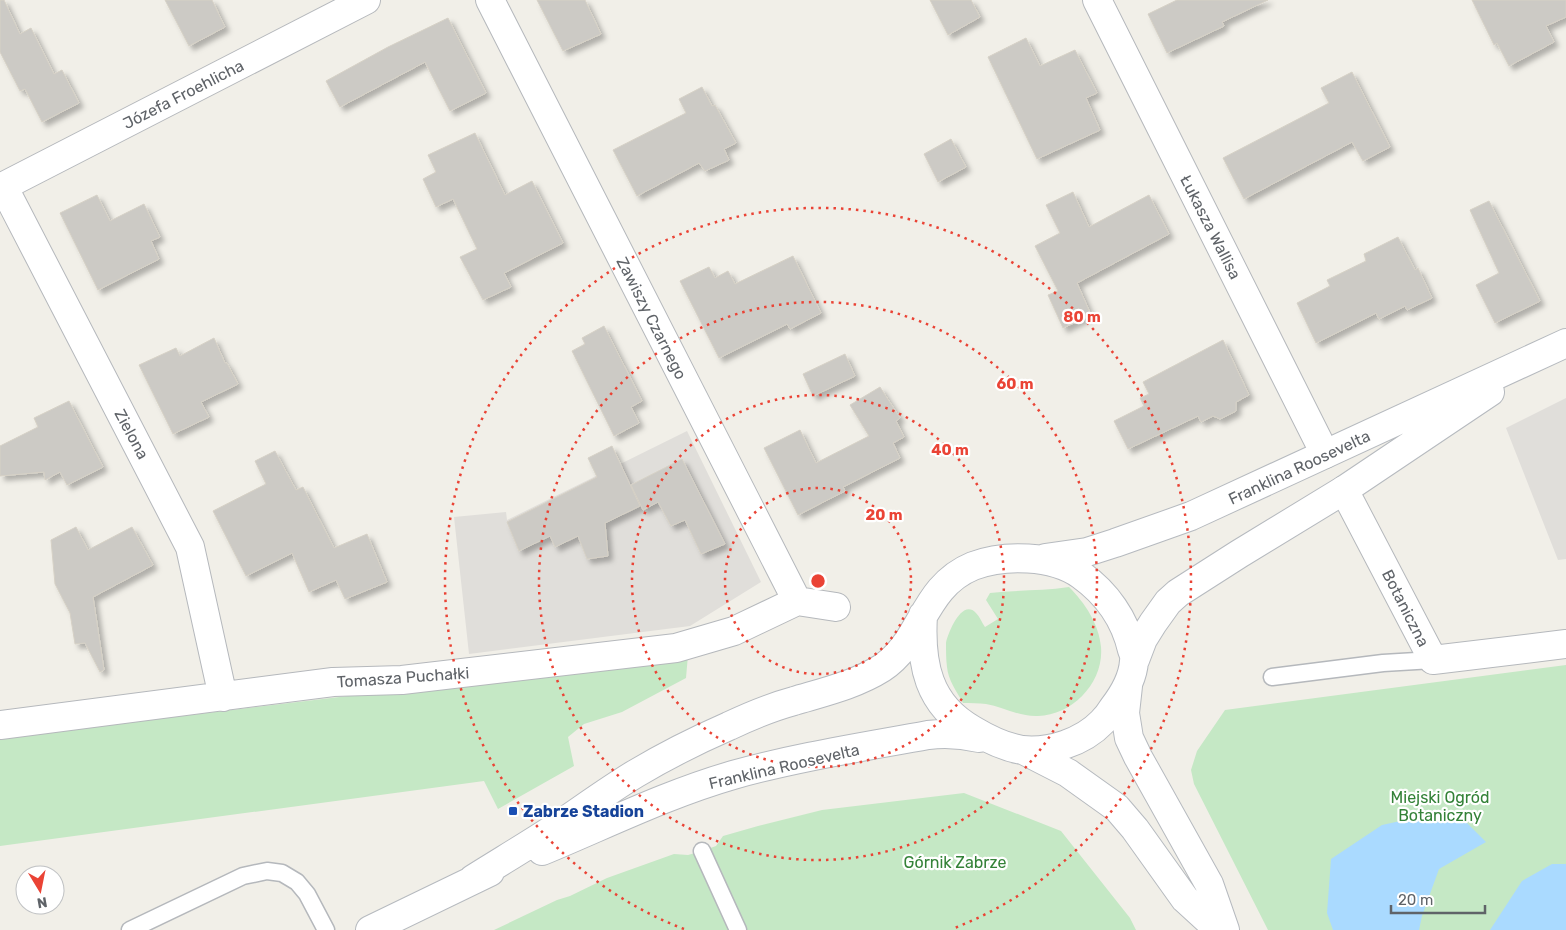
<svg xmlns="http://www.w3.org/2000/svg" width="1566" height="930" font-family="Rubik,sans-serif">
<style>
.industrial{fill:#e0deda}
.green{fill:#c5e8c5}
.water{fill:#aadaff}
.building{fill:#cccac5;stroke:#d6d1c6;filter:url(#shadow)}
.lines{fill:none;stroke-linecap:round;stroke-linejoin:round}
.lane-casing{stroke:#b5b8bc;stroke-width:19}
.street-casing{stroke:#b5b8bc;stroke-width:30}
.secondary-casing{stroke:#b6babf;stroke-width:30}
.lane{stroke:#fff;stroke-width:16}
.street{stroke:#fff;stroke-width:28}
.secondary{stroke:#fff;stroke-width:28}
.ring{fill:none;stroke:#ea4335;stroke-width:2.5;stroke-dasharray:2.5 5}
.transit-dot{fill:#1a4fb4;stroke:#fff;stroke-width:2}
.labels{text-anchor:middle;stroke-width:4.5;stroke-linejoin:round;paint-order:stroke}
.street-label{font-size:16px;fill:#5f6368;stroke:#fff}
.park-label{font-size:16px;fill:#348238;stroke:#fff}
.transit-label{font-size:16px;font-weight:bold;fill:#164399;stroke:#fff;text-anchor:start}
.centre{fill:#ea4335;stroke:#fff;stroke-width:2.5}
.ring-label{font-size:15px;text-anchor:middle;font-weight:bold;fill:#ea4335;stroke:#fff;stroke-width:4.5;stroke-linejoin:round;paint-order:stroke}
</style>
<defs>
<filter id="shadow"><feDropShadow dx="4.5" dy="4.5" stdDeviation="2.5" flood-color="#0004"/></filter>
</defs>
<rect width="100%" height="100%" fill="#f1efe8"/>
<path class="industrial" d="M1566,398V559L1558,560L1506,428Z
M687,431L761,582L690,626L469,654L454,517L506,512L507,520Z"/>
<path class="green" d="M1069,587C1085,603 1099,624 1101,647C1104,682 1073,715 1038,716C1020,717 1003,707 986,704C979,703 970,703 963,703C957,692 948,680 947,667C946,660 946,651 946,643C948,633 962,598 976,613C980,617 982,623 985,627L998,619L986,600L990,593C1016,590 1042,591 1069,587Z
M688,655L686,678L622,712L584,724L568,737L574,766L498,809L484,781L0,846V738Z
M1566,665V930H1268L1194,784L1191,770L1197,751L1225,710Z
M964,793L1061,831L1130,918L1136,930H494L557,900L570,896L607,878L674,854L688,855L702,851L716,846L723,836L758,826L822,810Z"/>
<path class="water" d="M1437,813L1464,820L1486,842L1439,869L1422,916L1419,930H1333L1327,913L1331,859L1382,825Z
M1552,864H1566V930H1490L1522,881Z"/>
<path class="building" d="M0,0H4L20,34L31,28L54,74L62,70L79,103L42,122L25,89L20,91L0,52Z
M165,0H212L225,27L189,46Z
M537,0H585L601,34L563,51Z
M930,0H971L980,17L948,35Z
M1177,0H1268L1222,22L1224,26L1167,53L1148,14Z
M1472,0H1566V17L1546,26L1554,42L1509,66L1497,43L1494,45Z
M448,18L486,93L450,111L425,62L340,107L326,81L388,47Z
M1026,38L1040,66L1075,50L1097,93L1086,98L1100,130L1037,159L988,57Z
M1352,72L1390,147L1363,161L1352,142L1244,199L1223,158L1329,103L1321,88Z
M702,87L712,106L715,105L736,143L724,149L729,160L705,171L699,163L637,196L613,150L686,113L679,99Z
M475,133L505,195L532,181L563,243L504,273L511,287L483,300L460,257L477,249L453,199L436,207L423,179L436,172L428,155Z
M951,139L966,167L938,182L924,154Z
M1073,192L1089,227L1149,195L1169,234L1077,283L1091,315L1063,328L1048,295L1058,291L1035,246L1060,233L1046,205Z
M97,195L110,221L144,204L160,237L151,241L159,259L98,290L60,213Z
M1489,201L1540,301L1495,323L1476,285L1499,273L1470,210Z
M1398,237L1415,270L1418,268L1432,298L1407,310L1405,306L1379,319L1376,313L1316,343L1297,303L1330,286L1327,280L1366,261L1364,254Z
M793,256L821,313L790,329L787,324L719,358L680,281L709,267L715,278L728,271L735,284Z
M604,326L642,401L631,407L639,423L614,436L572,351L585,344L582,338Z
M214,338L225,363H227L238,384L201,402L209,417L173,434L139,365L176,348L180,356Z
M1223,340L1249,395L1236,402V411L1220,419L1213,416L1201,422L1198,416L1128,449L1114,421L1144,406L1140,398L1149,394L1143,382Z
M845,354L855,376L813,396L803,374Z
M880,387L900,418L896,421L904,437L893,443L900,458L843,487L845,491L798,515L764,448L800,430L816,463L869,436L850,405Z
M69,401L103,467L67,485L60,472L45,480L44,472L0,476V446L38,427L34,418Z
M612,446L640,506L605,523L608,556L587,559L578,536L555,547L550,536L519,551L507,522L597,477L588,458Z
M275,451L296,490L303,487L334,548L367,534L387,582L345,599L336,580L309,592L292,553L246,576L213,511L266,484L255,461Z
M682,459L725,544L701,554L685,520L671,526L658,502L643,510L631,485Z
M76,527L88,550L132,527L153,565L93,597L104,670L100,672L85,643L75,644L70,613L55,584L51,540Z"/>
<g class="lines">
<g class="lane-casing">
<path id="lane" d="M1272,677L1383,663L1433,660
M702,851L738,930
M130,930L243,876L267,871L282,873L297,882L307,894L326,930"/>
</g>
<g class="street-casing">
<path id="street" d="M490,0L797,601L836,607
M1097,0L1325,454
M3,186L190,547L223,697
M0,188L366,0
M1344,490L1433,660L1566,644
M0,725L333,682L402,680L676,648L734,631L797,601"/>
</g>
<g class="secondary-casing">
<path id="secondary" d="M1045,558L1087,552L1115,543L1191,516L1566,343
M1135,660L1143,639L1153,623L1168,602L1178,593L1239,554L1344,490L1490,392
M1128,686L1125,713L1129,738L1138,757L1209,884L1225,930
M1023,750L1068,773L1117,808L1135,829L1185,899L1219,930
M542,851C605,825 667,794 733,775C797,757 863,747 928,735C945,733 962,734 979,738
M473,879C500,862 527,846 553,829C580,811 607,791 635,774C665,756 697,740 729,726C750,716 772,707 794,701C824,692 855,685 882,668C923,641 922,587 973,566C1004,554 1053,555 1081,575C1106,593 1125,619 1132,650C1133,652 1135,658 1134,661C1133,678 1123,695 1113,708C1110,713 1106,718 1102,722C1083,742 1049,753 1022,750C1004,747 988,739 973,730C928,705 920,664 923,615
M370,930L490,872"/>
</g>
<use href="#lane" class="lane"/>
<use href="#street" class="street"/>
<use href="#secondary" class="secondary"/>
</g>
<g class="ring">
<circle cx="818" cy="581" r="93"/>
<circle cx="818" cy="581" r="186"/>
<circle cx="818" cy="581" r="279"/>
<path d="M684 929A373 373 0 1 1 952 929"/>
</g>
<rect class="transit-dot" x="508" y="806" width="10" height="10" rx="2.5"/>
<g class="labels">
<g class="street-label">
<text transform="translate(183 94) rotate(-27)" y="6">Józefa Froehlicha</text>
<text transform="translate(1211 227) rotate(63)" y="6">Łukasza Wallisa</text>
<text transform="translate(652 318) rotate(63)" y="6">Zawiszy Czarnego</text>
<text transform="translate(132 434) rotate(62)" y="6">Zielona</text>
<text transform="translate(1299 467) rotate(-25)" y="6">Franklina Roosevelta</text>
<text transform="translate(1406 608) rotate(63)" y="6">Botaniczna</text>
<text transform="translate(403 677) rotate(-4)" y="6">Tomasza Puchałki</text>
<text transform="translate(784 766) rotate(-13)" y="6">Franklina Roosevelta</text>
</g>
<g class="park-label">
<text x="1440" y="803">Miejski Ogród<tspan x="1440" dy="18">Botaniczny</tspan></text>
<text x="955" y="868">Górnik Zabrze</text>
</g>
<g class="transit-label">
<text x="523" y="817">Zabrze Stadion</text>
</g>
</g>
<circle cx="818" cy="581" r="8" class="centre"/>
<g class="ring-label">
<text x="1082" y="322">80 m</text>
<text x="1015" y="389">60 m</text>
<text x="950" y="455">40 m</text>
<text x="884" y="520">20 m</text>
</g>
<g transform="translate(40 890) rotate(170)"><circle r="24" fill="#ffffff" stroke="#bfc1c3"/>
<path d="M0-4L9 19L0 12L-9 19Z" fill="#ea4335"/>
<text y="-8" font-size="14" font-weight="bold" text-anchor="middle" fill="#5f6368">N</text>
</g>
<path d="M1391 905v8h94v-8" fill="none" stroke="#5f6368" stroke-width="2.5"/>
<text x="1398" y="905" font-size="15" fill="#5f6368" stroke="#ffffff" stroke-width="4" paint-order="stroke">20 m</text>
</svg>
